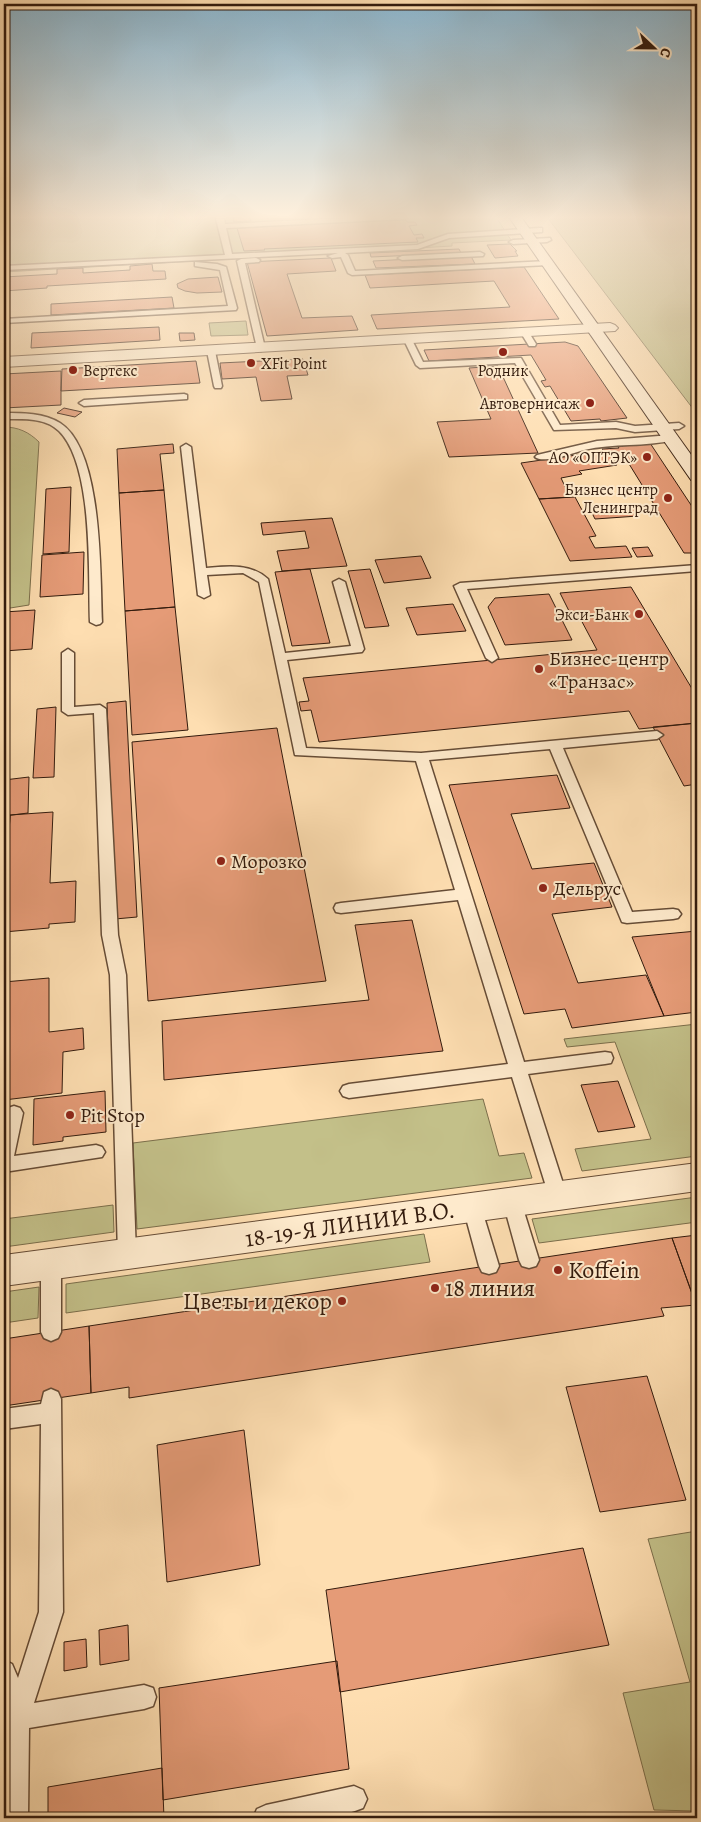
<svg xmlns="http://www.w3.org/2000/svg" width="701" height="1822" font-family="Alegreya,serif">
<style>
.green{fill:#c3c089;stroke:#7b6e4b}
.building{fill:#e59b77;stroke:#331b0d}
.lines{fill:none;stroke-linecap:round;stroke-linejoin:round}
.service-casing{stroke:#664c36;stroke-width:3}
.minor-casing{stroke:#664c36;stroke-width:2}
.secondary-casing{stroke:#331b0d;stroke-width:2}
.service{fill:#feeacc;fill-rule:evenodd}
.minor{fill:#feeacc;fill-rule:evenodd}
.secondary{fill:#feeacc;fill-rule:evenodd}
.poi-dot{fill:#8f2418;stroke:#feeacc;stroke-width:2}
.labels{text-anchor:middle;stroke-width:4;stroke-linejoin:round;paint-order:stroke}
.far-poi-label{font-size:16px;fill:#331b0d;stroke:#feeacc;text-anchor:end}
.poi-label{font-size:20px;fill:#331b0d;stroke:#feeacc;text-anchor:start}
.near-street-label{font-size:24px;fill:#331b0d;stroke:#feeacc}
.near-poi-label{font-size:24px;fill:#331b0d;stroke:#feeacc;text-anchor:start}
</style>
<rect width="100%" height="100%" fill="#fedeb1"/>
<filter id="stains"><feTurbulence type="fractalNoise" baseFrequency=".004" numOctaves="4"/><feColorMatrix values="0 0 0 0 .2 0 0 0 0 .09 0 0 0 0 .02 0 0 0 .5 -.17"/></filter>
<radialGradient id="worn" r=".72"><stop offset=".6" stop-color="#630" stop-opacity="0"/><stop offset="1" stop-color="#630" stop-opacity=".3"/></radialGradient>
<path class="green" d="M4,217H496L511,240L452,243V246L4,272Z
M547,217H697V414Z
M246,321L248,335L211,336L209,323Z
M4,427C18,427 29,432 39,442L29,605L4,609Z
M697,1024V1156L582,1171L575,1149L651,1139L615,1042L567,1047L564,1039Z
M483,1099L499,1156L524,1153L532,1178L137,1229L133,1143Z
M697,1197V1222L539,1243L532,1219Z
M113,1205L114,1232L4,1247V1219Z
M424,1234L430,1262L66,1313V1284Z
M39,1287L38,1318L4,1323V1292Z
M697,1531V1811L654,1810L623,1693L690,1682L648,1539Z"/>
<path class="building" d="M233,217H249L251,221L234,222Z
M267,217H325L268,219Z
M405,219L407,222H415L417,225L409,226L414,235L422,234L424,238H416L418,242L264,249L265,250L244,251L237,228Z
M510,244L517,251H515L518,256L495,258L487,245Z
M459,249L461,253L371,257L370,253Z
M471,256L475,264L376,268L373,261Z
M331,258L336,271L287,274L302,318L352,316L358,330L267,336L247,262Z
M152,264L153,271H165L166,279L47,286V288L4,291V277L57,274V269L83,268V273L130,270V266Z
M524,267L559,319L377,329L371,315L510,307L494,281L370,288L365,275Z
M218,277L222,292L197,293L185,291L178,288L177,284L188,279Z
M172,297L174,308L51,315V304Z
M159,327L160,340L31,348L32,333Z
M179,333H194L195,340L180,341Z
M565,342L578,346L627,418L601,421L600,419L571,421L550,386L545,387L541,381L546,380L531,355L429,361L424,350Z
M303,359L308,375L287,376L292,399L261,401L256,377L222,379L220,363Z
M196,361L200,383L61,391L62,369Z
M498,366L538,453L449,457L437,422L491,419L469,368Z
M61,371V405L4,408V374Z
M64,408L82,412L75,417L57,413Z
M650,443L697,514V553H684L626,459L613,460L617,465L579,471L582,474L561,478L570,497L539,499L521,463L604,451L602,449L619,448L617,445Z
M173,444L174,453L160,454L164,490L119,493L117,449Z
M71,487L69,552L43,554L46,489Z
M164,490L175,607L125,611L119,493Z
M575,497L596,536L589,537L595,548L626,546L632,557L570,561L539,499Z
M633,507L638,516L595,519L590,509Z
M332,518L347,566L282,571L277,551L309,548L305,531L263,535L261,523Z
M648,547L653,556L637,557L632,548Z
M84,552L83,594L40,597L42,555Z
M421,556L431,578L384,583L375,560Z
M310,569L330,643L292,646L275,572Z
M370,569L389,626L365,628L348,571Z
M631,587L697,697V723L639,729L629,711L319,742L311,710L301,711L299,702L309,701L303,678L597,650L580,618L573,619L560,593Z
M549,594L572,640L505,645L488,607L495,598Z
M453,604L466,631L417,635L406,608Z
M175,607L188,730L132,735L125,611Z
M35,610L32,649L4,651V612Z
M126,701L137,917L115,919L107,703Z
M56,707L54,777L33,778L37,709Z
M697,723V784L684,786L653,727Z
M277,728L326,981L148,1001L132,742Z
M557,775L570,808L511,814L532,869L594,863L612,907L552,914L578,983L646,975L664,1016L572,1028L565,1009L524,1014L449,785Z
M29,777L28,813L4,816V780Z
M53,812L50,883L76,881L75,922L49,924V928L4,932L10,815Z
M10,815L6,886L4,887V816Z
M412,920L443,1051L164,1080L162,1021L369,1000L355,925Z
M697,931V1012L664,1016L632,937Z
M49,978V1032L83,1028L84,1049L63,1052L62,1093L4,1100V982Z
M618,1081L635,1127L598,1132L581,1085Z
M105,1091L106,1132L63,1137V1141L33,1145L34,1099Z
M697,1235V1307L672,1238Z
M672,1238L696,1305L661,1308L664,1316L129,1398V1387L91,1393L89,1326Z
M89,1326L91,1393L4,1406V1339Z
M647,1376L686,1500L600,1512L566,1387Z
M244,1430L260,1565L167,1582L157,1445Z
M583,1548L609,1645L340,1692L326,1590Z
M128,1625L129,1660L100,1665L99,1630Z
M86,1639L87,1667L64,1671V1642Z
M337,1661L349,1769L163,1800L159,1688Z
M162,1768L164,1818H48V1787Z"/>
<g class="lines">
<g class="service-casing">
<path id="service" d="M220,217L224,219L225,224L365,217H407L404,219L226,228L232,254L417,245L448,234L539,228H542V232L449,238L418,249L345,253L348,255L355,271L548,261L552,263L548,265L352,275L348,273L341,257L332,258L328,256L338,253L4,270V266L225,255L216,219Z
M550,238L551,240L547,242L513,244L509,242L513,240Z
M480,252L484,254L483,256L402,260L398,258L402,256Z
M256,258L260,260L259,262L245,263L265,348L261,351L257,348L237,261L241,259Z
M195,262L217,264L226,267L237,308L236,310L4,323V319L228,306L220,270L195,266Z
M522,331H528L536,344L535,346H529L521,333Z
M405,338H411L423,362L521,358L560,425L616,422L635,426L679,423L684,426L679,429L635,432L616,428L554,430L515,363L420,368L416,365L404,340Z
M208,349L215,351L222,386L221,388H215L214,386L207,351Z
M184,394L187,395V399L84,406L79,403L84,400Z
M4,413C23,413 44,413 60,423C103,450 100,575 102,622L100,624L96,625L90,622C88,574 94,466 59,431C45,417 22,419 4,419Z
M671,435L674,436V440C645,447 614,443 584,450C573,453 543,464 535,457L537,455L597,441Z
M186,444L191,447L206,568C228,566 250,563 268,579L285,653L351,646L333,582L339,579L345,582L364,649L362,652L287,660L306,748L421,753L657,731L663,735L657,739L563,748L632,912L673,909L678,910L681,914L678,918L673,919L627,923L622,922L550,749L429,760L524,1062L605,1052L611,1053L613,1058L611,1063L605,1064L528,1074L567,1196L564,1201L558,1204L552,1201L549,1196L512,1077L349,1098L343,1096L340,1091L343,1086L349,1084L508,1064L458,900L341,913L336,912L334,908L336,904L341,903L455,890L416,761L295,755L259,582L243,573L207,575L210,595L204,598L198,595L181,447Z
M697,565V571L467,589L498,658L492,662L486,658L454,586L460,583Z
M68,649L74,653V707L100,705L106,709L118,935L126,975L136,1254L134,1260L127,1262L120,1260L118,1254L110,975L102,935L94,713L68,715L62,711V653Z
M14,1106L20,1108L23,1113L14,1156L96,1145L102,1147L105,1152L102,1157L4,1172V1120L8,1108Z
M512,1194L518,1196L521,1202L539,1260L536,1266L529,1268L522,1266L519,1260L503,1202L506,1196Z
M472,1199L479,1201L481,1207L499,1266L496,1272L489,1274L482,1272L479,1266L463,1207L465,1201Z
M51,1256L58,1258L61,1264V1332L58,1338L51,1341L44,1338L41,1332V1264L44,1258Z
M51,1389L58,1392L61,1399L63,1612L34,1703L144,1685L153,1688L156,1697L153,1706L144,1709L29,1728L28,1818H4V1660L12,1664L18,1678L39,1612L41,1424L4,1429V1409L41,1404L44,1392Z
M354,1786L363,1790L367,1799L363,1808C330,1822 289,1820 253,1818L257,1809L266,1805Z"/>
</g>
<g class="minor-casing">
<path id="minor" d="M610,323L615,325L618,328L615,331L4,367V357Z
M697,1163V1191L4,1286V1255Z"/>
</g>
<g class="secondary-casing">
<path id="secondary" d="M509,217H521L697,463V481L691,480Z"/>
</g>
<use href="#service" class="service"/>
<use href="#minor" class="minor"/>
<use href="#secondary" class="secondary"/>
</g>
<linearGradient id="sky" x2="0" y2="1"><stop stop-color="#8bb7d1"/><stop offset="0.46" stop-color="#fff0dc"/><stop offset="1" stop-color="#fff0dc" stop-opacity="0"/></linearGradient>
<rect width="701" height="472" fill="url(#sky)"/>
<g class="poi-dot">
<circle cx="503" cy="352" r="5"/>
<circle cx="251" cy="363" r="5"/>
<circle cx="73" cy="370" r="5"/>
<circle cx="590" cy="403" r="5"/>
<circle cx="647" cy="457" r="5"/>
<circle cx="668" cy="498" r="5"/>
<circle cx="639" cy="614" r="5"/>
<circle cx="539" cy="669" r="5"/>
<circle cx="221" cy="861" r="5"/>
<circle cx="543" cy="888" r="5"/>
<circle cx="70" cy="1115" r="5"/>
<circle cx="558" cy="1270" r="5"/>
<circle cx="435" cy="1288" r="5"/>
<circle cx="342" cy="1301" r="5"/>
</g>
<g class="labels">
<g class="far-poi-label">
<text x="261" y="369" text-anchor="start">XFit Point</text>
<text x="83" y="376" text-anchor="start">Вертекс</text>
<text x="503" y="376" text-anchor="middle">Родник</text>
<text x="580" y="409">Автовернисаж</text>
<text x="637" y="463">АО «ОПТЭК»</text>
<text x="658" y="495">Бизнес центр<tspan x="658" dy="18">Ленинград</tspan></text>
<text x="629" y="620">Экси-Банк</text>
</g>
<g class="poi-label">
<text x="549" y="665">Бизнес-центр<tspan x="549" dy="23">«Транзас»</tspan></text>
<text x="231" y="868">Морозко</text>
<text x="553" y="895">Дельрус</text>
<text x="80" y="1122">Pit Stop</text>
</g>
<g class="near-street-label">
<text transform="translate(350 1224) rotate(-8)" y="8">18-19-Я ЛИНИИ В.О.</text>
</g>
<g class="near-poi-label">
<text x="568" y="1278">Koffein</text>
<text x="445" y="1296">18 линия</text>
<text x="332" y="1309" text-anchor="end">Цветы и декор</text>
</g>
</g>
<rect width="701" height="1822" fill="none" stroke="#fedeb1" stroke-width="20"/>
<rect x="5" y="5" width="691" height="1812" fill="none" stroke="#331b0d" stroke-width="2.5"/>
<rect x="10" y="10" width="681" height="1802" fill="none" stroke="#331b0d"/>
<g transform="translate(654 48) rotate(112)" stroke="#feeacc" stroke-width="4" paint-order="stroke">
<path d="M0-4L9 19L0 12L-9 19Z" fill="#331b0d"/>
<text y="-8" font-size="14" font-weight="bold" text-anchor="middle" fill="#331b0d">С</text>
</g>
<rect width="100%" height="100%" filter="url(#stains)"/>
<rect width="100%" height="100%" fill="url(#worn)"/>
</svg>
